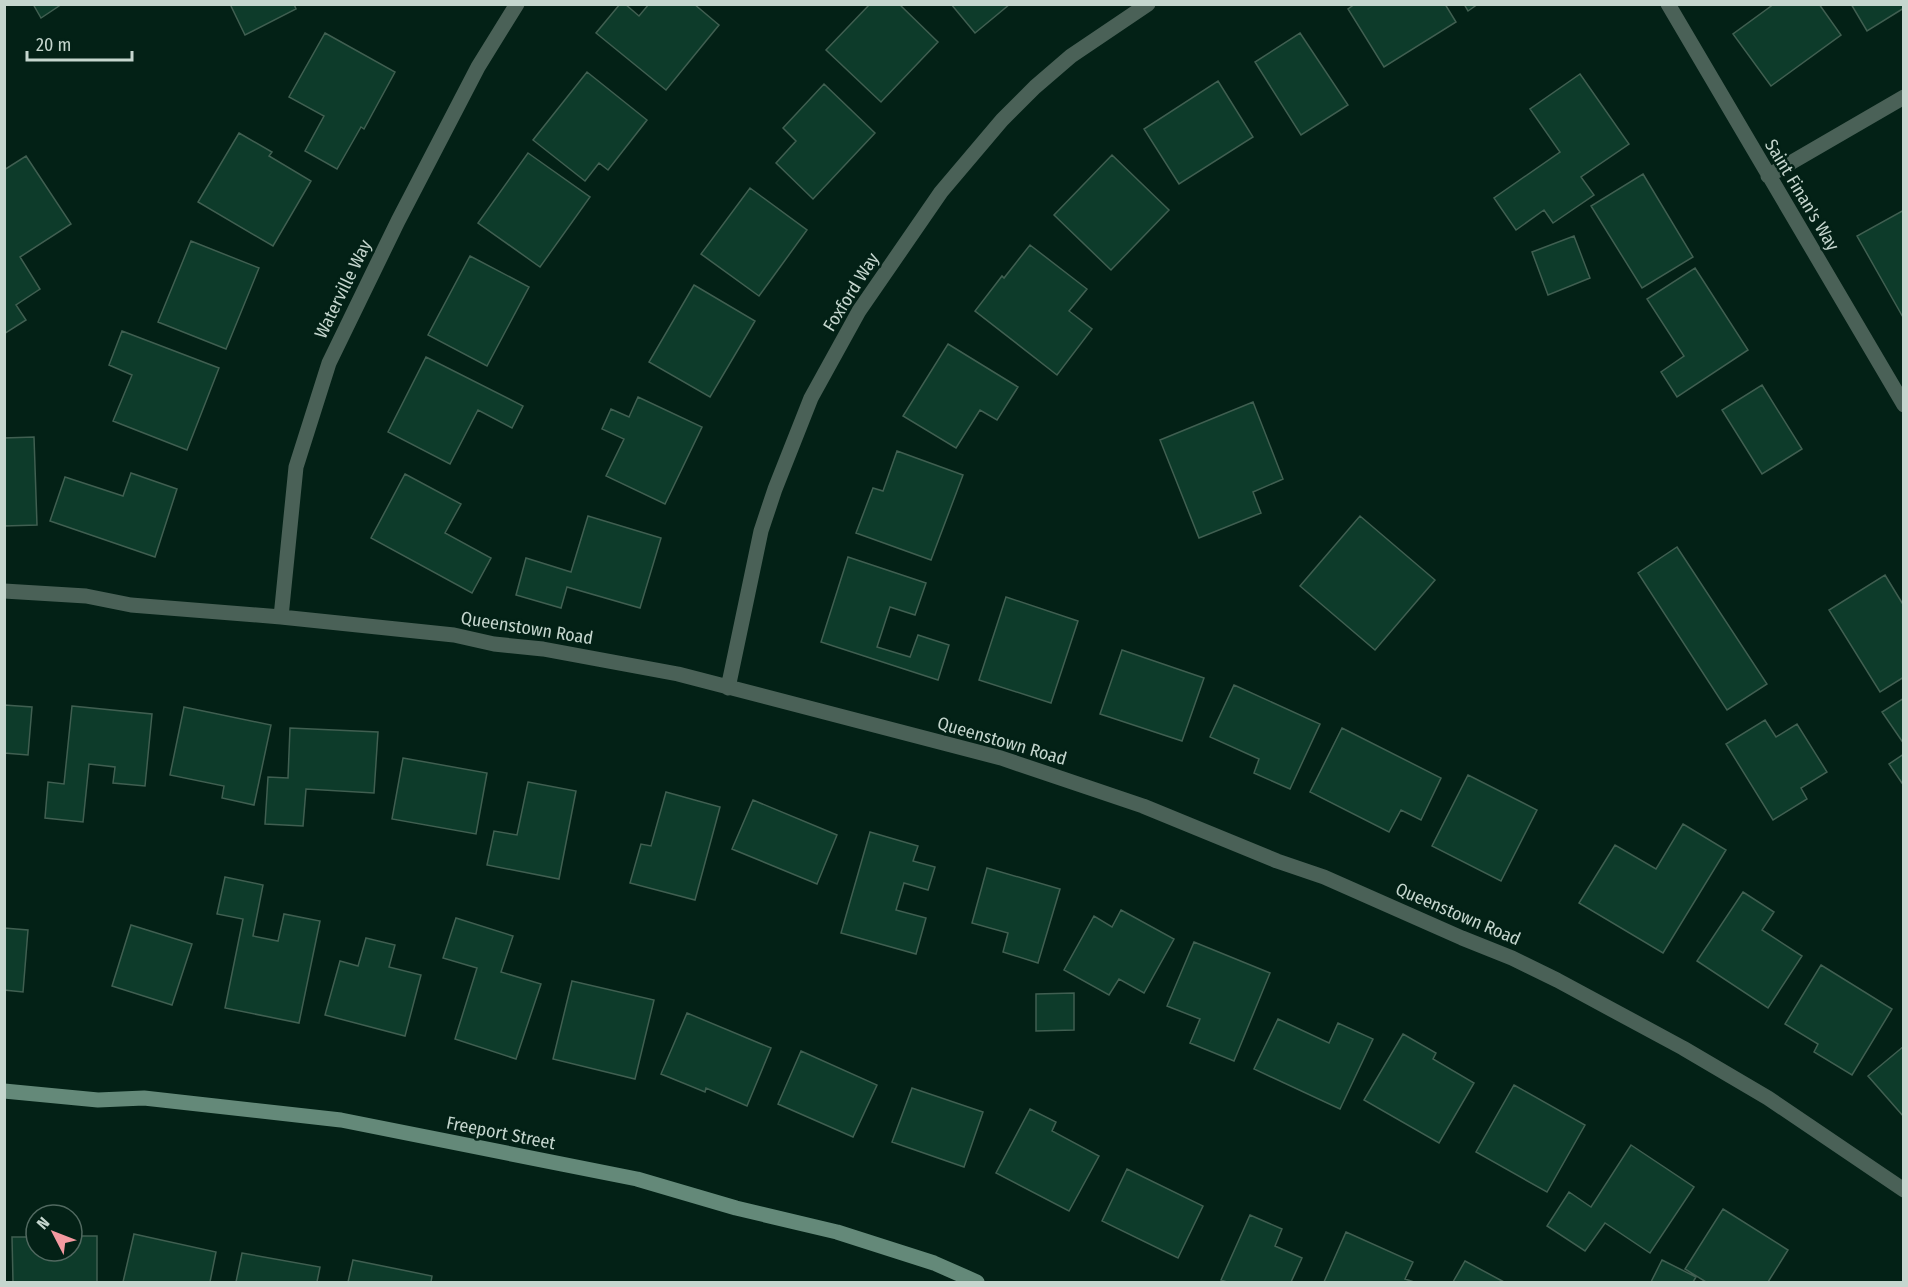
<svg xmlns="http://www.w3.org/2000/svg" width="1908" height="1287" font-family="'Fira Sans Condensed',sans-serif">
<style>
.building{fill:#0d3b2a;stroke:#405f51;stroke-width:1.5}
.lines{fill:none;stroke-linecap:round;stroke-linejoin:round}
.street{stroke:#4a6157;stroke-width:15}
.secondary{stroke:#648979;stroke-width:15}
.labels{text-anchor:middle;stroke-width:5;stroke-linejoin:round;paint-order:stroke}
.street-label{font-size:18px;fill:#c5d6ce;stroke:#032116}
</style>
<rect width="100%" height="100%" fill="#032116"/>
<path class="building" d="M33,4H62L41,18Z
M230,4H294L296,9L245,35Z
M620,4H625L639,16L649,4H694L719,25L666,90L596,33Z
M870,4H899L938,42L881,102L826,50Z
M951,4H1010L975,33Z
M1355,4H1445L1456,22L1384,67L1348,9Z
M1464,4H1478L1468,11Z
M1774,4H1819L1841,35L1771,86L1733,34Z
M1851,4H1904V8L1867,31Z
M325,33L395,72L364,129L361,127L337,169L305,151L324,116L289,97Z
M1300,33L1348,105L1301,135L1255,62Z
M587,72L647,120L608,170L599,163L585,181L533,140Z
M1580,74L1629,144L1581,177L1594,195L1553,223L1544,210L1516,230L1494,198L1560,152L1530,109Z
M1218,81L1253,137L1179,184L1144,129Z
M824,84L875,133L813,199L776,163L796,141L783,128Z
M239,133L272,152L269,156L311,181L273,246L198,202Z
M528,153L590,197L540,267L478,223Z
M1112,155L1169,210L1111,270L1054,215Z
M26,156L71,224L20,257L40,289L16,305L26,320L4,334V170Z
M1643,174L1693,257L1642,288L1591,206Z
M750,188L807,230L759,296L701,254Z
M1904,210V319L1857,236Z
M1574,236L1590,278L1548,295L1532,252Z
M191,241L259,268L226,349L158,322Z
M1030,245L1087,289L1069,311L1092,329L1057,375L975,311L1002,276L1004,278Z
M470,256L529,287L487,366L428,335Z
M1695,268L1748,350L1677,397L1661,372L1684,356L1647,299Z
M694,285L755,321L710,397L649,362Z
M122,331L219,368L187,450L113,421L132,375L109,365Z
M948,344L1018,387L997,420L980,410L956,448L903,416Z
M426,357L523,406L512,428L478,410L450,464L388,432Z
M1762,385L1802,449L1762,474L1722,410Z
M638,397L702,427L665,504L606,476L624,439L602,429L611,409L629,417Z
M1253,402L1283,479L1253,492L1261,513L1199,538L1160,440Z
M34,437L37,525L4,526V438Z
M897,451L963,475L931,560L856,533L873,488L883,491Z
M131,473L177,489L155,557L50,521L65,477L123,496Z
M405,474L461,504L445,533L491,558L472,593L371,538Z
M588,516L661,538L640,608L567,587L561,608L516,595L526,558L571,572Z
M1360,516L1435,580L1375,650L1300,586Z
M1677,547L1767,684L1727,710L1638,573Z
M848,557L926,583L915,615L890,607L877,647L910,657L918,635L949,645L938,680L821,642Z
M1885,575L1904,606V677L1880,692L1829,610Z
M1006,597L1078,621L1051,703L979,680Z
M1122,650L1204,678L1182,741L1100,714Z
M1234,685L1320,724L1290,789L1254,773L1259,759L1210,737Z
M1904,698V744L1882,712Z
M4,705L32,707L28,755L4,753Z
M72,706L152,714L145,786L113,783L115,767L89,764L83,822L45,818L48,782L64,784Z
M184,707L271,725L254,805L222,798L224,786L170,775Z
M1765,720L1776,737L1797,724L1827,772L1801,788L1807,799L1773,820L1726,744Z
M290,728L378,732L374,793L306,789L303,826L265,824L268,777L288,778Z
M1342,728L1441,778L1421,820L1401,810L1389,832L1310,792Z
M1904,754V786L1889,764Z
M403,758L487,773L476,834L392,819Z
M1468,775L1537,810L1501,881L1432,846Z
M528,782L576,791L559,879L487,865L494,831L517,835Z
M666,792L720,807L695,900L630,883L641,844L651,846Z
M753,800L837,835L817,884L732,849Z
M1683,824L1726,850L1663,953L1579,903L1615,845L1656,869Z
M870,832L918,846L913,861L935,867L928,890L904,883L896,910L926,918L916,954L841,933Z
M987,868L1060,889L1038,963L1003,952L1008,933L972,923Z
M225,877L263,885L253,936L278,941L284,914L320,921L299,1023L225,1008L243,919L217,914Z
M1743,892L1774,912L1762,930L1802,956L1768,1008L1697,961Z
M1121,910L1174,939L1144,993L1119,979L1109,995L1064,970L1094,916L1112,927Z
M456,918L513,936L501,972L541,984L516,1059L455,1039L477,968L443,958Z
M131,925L192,944L172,1005L112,986Z
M4,928L28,930L23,992L4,990Z
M366,938L395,945L389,967L421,975L405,1036L325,1015L340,961L358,966Z
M1194,942L1270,973L1234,1061L1190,1043L1200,1019L1167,1006Z
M1821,965L1892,1009L1852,1075L1814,1052L1818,1044L1785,1024Z
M572,981L654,1000L635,1079L553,1059Z
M1074,993V1030L1036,1031V994Z
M687,1013L771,1048L747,1106L706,1088L705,1092L661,1074Z
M1278,1019L1329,1043L1338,1023L1373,1039L1340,1109L1254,1069Z
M1403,1034L1436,1053L1433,1059L1474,1083L1439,1143L1364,1100Z
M1904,1046V1117L1868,1076Z
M801,1051L877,1085L853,1137L778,1104Z
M1514,1085L1585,1125L1547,1192L1476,1152Z
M912,1088L983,1112L964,1167L892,1142Z
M1030,1109L1056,1122L1052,1131L1099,1156L1069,1211L996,1173Z
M1631,1145L1694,1187L1650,1253L1605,1223L1585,1251L1547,1226L1569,1192L1591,1207Z
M1127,1169L1203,1206L1178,1258L1102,1221Z
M1723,1209L1788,1250L1768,1282H1706L1685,1269Z
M1250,1215L1282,1229L1275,1246L1302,1258L1291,1282H1227L1221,1280Z
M1346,1232L1413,1262L1405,1279L1414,1282H1324Z
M134,1234L216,1252L210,1282H123Z
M72,1236H97V1282H13L12,1237H36V1251H72Z
M242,1253L320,1267L317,1282H236Z
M353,1260L432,1276L431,1282H348Z
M1662,1260L1696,1277L1693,1282H1651Z
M1465,1261L1504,1282H1453Z"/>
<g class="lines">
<path class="street" d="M1668,4L1904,405
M1768,176L1904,97
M4,591L86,596L131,605L281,617L454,635L494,644L543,649L678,674L1001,758L1143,806L1277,861L1324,877L1462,938L1512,958L1557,980L1683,1048L1768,1098L1904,1190
M281,617L296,467L329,363L398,221L478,67L517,4
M728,688L761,531L775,489L811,398L859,311L941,192L1002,120L1035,87L1071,56L1148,4"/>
<path class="secondary" d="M4,1091L98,1100L144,1098L341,1120L637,1179L736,1208L837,1232L934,1263L977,1282"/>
</g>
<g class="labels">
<g class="street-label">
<text transform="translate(1802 195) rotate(59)" y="6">Saint Finan's Way</text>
<text transform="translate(343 289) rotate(-64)" y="6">Waterville Way</text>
<text transform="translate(851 292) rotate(-58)" y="6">Foxford Way</text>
<text transform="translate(527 628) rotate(9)" y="6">Queenstown Road</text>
<text transform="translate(1002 741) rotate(16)" y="6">Queenstown Road</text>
<text transform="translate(1458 914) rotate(23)" y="6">Queenstown Road</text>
<text transform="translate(501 1133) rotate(11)" y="6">Freeport Street</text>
</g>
</g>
<rect width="1908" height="1287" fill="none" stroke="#c5d6ce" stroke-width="12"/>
<g transform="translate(54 1233) rotate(312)"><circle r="28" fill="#032116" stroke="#516960" stroke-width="1.5"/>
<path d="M0-4.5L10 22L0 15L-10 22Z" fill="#f49aa1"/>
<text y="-9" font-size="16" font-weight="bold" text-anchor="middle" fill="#c5d6ce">N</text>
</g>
<path d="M27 51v9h105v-9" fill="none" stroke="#c5d6ce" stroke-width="3"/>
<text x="36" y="51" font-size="18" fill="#c5d6ce" stroke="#032116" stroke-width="4.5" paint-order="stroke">20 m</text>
</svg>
